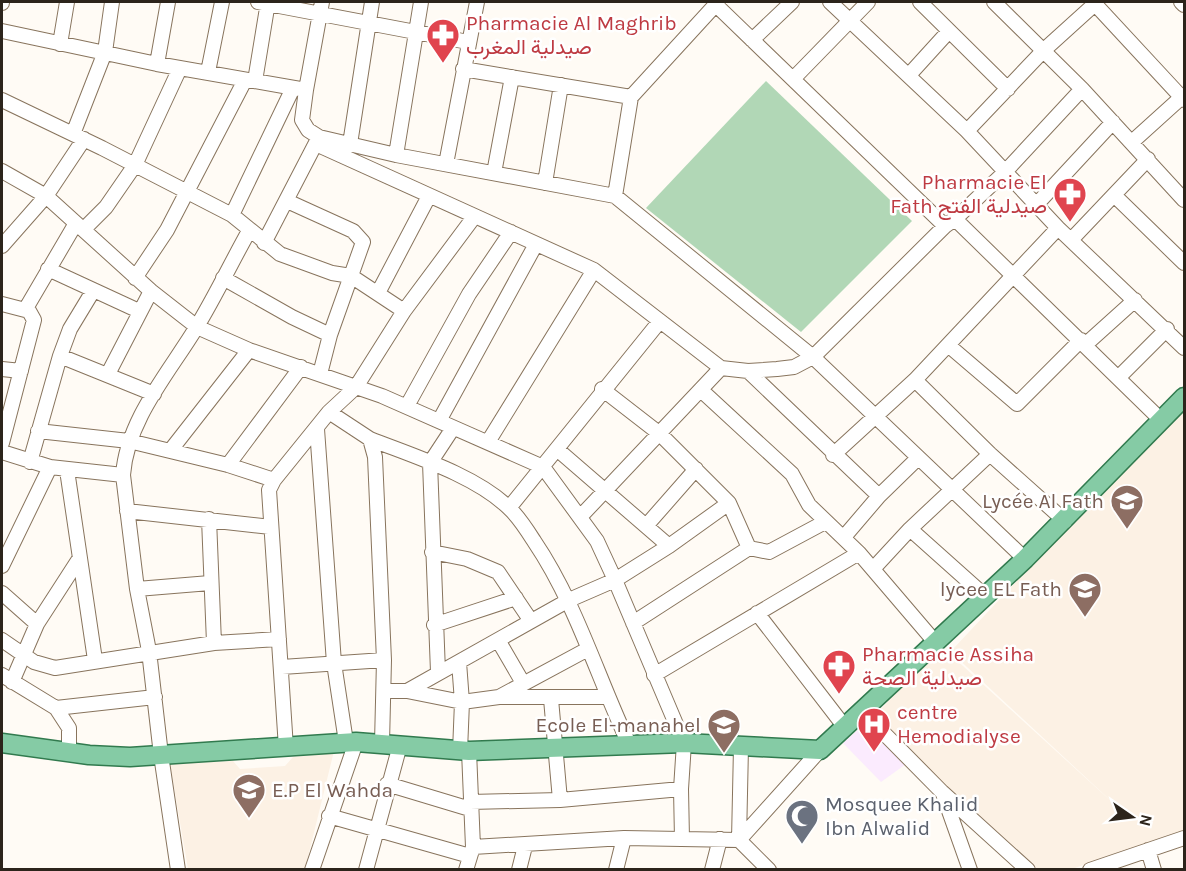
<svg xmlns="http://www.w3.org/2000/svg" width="1186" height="871" font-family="Karla,Vazirmatn,sans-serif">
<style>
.built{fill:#fcf1e4}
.medical{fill:#fbebfe}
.green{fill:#b1d7b6}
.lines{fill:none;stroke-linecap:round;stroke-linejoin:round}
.minor-casing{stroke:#88745d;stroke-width:16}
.major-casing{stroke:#317a4e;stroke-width:21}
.minor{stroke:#fff;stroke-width:14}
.major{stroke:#85cba5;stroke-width:18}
.labels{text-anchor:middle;stroke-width:5;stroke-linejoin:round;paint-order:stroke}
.health-label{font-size:21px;fill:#be3a42;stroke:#fff;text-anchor:start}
.education-label{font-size:21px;fill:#785e54;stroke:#fff;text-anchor:end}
.worship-label{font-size:21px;fill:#5b616d;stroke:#fff;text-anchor:start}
</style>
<rect width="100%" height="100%" fill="#fffbf5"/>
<path class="built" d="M1184,403V830L1072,869H1034L871,720L940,645L1124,813L953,654V649Z
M335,747L305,869H188L170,764L233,761L240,769L285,766L293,757L315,755V749Z"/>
<path class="medical" d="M865,724L906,764L881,782L843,743Z"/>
<path class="green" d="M766,81L912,221L801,332L646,208Z"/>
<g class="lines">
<g class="minor-casing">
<path id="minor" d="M258,2L468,42
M830,2L967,131L1058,228L1184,348
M920,2L1008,89
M994,2L1082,89L1184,200
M1181,2L1184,5
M2,3V2
M715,4L945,226L955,219L1004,173L1082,89
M1095,4L1184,100
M2,31L157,64L306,90L302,120L308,130L319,137L396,155L615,196L813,357L1025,559
M752,40L792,2
M60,44L67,2
M157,64L168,2
M463,69L631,97
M208,72L222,2
M909,75L949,31
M793,79L868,2
M255,81L268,2
M306,90L322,2
M2,100L102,148L232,215L280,254L332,273L351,276L404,311
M967,131L1044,50L1097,2
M73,134L105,52L112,2
M1132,142L1184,95
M316,144L594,270L721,368L748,371L777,369L794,367L813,357L945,226
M350,144L372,2
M396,155L421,2
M446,164L477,2
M2,171L46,196L151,291L197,327L249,350L382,396L543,467L597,541L615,580L669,546L729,503
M494,173L512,77
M545,183L561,85
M1114,195L1184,263
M615,196L631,97L718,2
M287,201L353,231L363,242L330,335L320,374
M1036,205L1113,122
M232,215L293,88
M955,219L1161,420
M84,229L106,207L135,165L180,68
M1071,240L1148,159
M264,243L319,137
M2,246L46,196L84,139
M48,269L139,311
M135,278L167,230L245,80
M223,278L292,317L330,335
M378,293L429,196
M2,304L29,311L34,320L2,443
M25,310L76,223
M948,345L1017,404L1081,340
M1085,345L1135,300
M60,356L154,394
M2,369L21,371
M748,371L879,496
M108,374L151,291
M1118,378L1167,329
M915,380L990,454L1065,521
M602,389L660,434L729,503L749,548L769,552L825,522
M702,391L792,474L809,505L859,553L935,642
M407,406L469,294L511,232
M329,412L370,439L375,457L384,660L382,743
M439,421L536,244
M317,429L334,663L346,742
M38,431L129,441L228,465L274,480
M370,439C413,456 475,475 509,508C519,517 527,530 534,541C576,603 597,676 629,744
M488,442L594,270
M558,450L669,546
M170,451L249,350
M2,452L50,467L123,475
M833,455L915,380L1058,228
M30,462L60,356L70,329L93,291
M228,465L301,367
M67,470L95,660
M509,508L660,321
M127,511L271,527
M581,516L721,368
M209,519L214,643
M646,526L696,469
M910,529L985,596
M844,537L879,496L918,458
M432,552L467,559L498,572L531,621
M2,566L50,467
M873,569L910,529L990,454
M137,589L210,583
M2,593L37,624
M757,613L844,726
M633,623L749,548
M434,625L516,598
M2,640L34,662L55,668L214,643L279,639
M498,640L523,683
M459,662L462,702L460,751
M282,667L384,660
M438,672L430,463L453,428
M2,675L56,708L69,728V750
M654,675L859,553
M12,682L37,624L79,559
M384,691H407L462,702L499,697H607
M407,691L569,600L615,580L684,743L681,789L682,839
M499,697L588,649
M551,699L560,800
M56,708L155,697
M861,710L942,792L1028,870
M741,747L739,840L769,870
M286,748L269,490L274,480L329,412L356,387L404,311L474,217
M469,751L473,847
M387,784L470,809
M943,794L970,870
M470,802L560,800L681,789
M329,816L470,856
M1148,850L1154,870
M178,870L161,755L149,651L137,589L123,475C127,420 168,374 196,328C215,297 231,263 249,231
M312,870L356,742
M366,870L400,745
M466,870L473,847L624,838L739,840L820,750
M519,870L525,846
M616,870L624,838
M712,870L720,839
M1090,870L1184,838"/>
</g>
<g class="major-casing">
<path id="major" d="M2,743L89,755L130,757L356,742L469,751L684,743L820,750L1025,559L1184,397"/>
</g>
<use href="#minor" class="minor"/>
<use href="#major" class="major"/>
</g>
<defs>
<g id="pharmacy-pin" transform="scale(1.725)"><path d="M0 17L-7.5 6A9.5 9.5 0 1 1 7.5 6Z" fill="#e0444e" stroke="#fff"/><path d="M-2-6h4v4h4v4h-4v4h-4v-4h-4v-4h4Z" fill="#fff"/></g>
<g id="school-pin" transform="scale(1.725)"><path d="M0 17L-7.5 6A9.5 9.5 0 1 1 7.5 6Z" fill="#8d6e63" stroke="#fff"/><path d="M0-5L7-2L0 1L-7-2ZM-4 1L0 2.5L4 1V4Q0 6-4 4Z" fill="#fff"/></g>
<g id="hospital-pin" transform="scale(1.725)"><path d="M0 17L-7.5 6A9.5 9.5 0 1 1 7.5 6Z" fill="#e0444e" stroke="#fff"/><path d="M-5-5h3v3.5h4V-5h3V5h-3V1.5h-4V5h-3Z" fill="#fff"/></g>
<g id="mosque-pin" transform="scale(1.725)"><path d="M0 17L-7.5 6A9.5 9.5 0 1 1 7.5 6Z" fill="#6b7280" stroke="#fff"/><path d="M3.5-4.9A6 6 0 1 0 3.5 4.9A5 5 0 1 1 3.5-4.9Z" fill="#fff"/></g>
</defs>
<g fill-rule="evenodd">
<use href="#pharmacy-pin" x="443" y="35"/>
<use href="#pharmacy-pin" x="1070" y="194"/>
<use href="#school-pin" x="1127" y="501"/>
<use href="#school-pin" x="1085" y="589"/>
<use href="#pharmacy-pin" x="839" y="666"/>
<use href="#hospital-pin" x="874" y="724"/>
<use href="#school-pin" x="724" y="725"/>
<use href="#school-pin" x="249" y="790"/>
<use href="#mosque-pin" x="802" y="816"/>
</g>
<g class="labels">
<g class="health-label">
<text x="466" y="30">Pharmacie Al Maghrib<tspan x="466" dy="24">صيدلية المغرب</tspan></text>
<text x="1047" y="189" text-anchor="end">Pharmacie El<tspan x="1047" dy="24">Fath صيدلية الفتح</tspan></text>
<text x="862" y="661">Pharmacie Assiha<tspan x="862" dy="24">صيدلية الصحة</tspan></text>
<text x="897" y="719">centre<tspan x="897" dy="24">Hemodialyse</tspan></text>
</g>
<g class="education-label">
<text x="1104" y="508">Lycée Al Fath</text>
<text x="1062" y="596">lycee EL Fath</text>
<text x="701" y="732">Ecole El-manahel</text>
<text x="272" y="797" text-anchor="start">E.P El Wahda</text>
</g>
<g class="worship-label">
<text x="825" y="811">Mosquee Khalid<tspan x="825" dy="24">Ibn Alwalid</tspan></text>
</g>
</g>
<rect width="1186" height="871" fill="none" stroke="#2c241b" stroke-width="6"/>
<g transform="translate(1132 817) rotate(104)" stroke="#ffffff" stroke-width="4.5" paint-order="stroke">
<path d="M0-4.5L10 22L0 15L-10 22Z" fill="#2c241b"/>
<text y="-9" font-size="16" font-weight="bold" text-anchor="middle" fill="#2c241b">N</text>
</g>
</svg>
